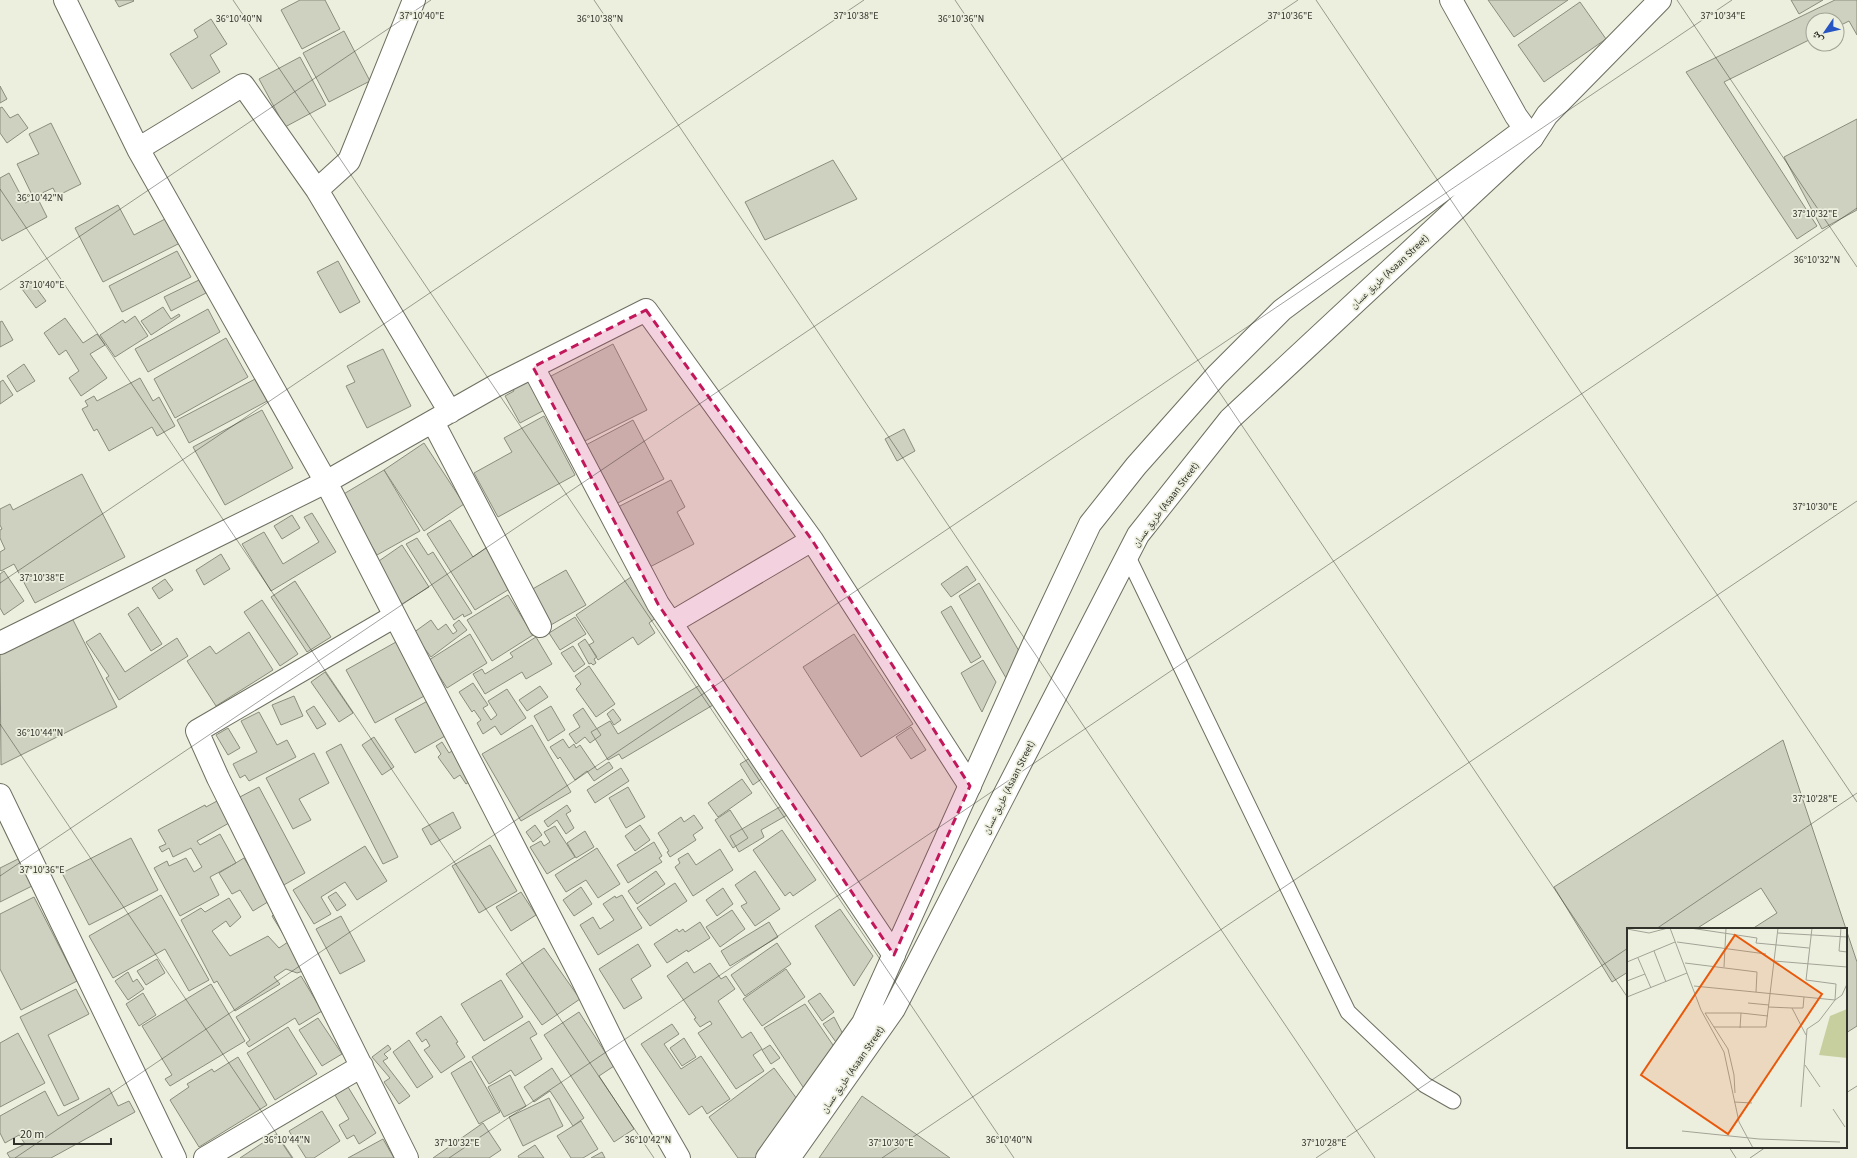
<svg xmlns="http://www.w3.org/2000/svg" width="1857" height="1158" font-family="'Source Sans 3','Noto Naskh Arabic',sans-serif">
<style>
.building{fill:#cfd1c0;stroke:#8a8d7d}
.lines{fill:none;stroke-linecap:round;stroke-linejoin:round}
.lane-casing{stroke:#6d6f60;stroke-width:17}
.street-casing{stroke:#6d6f60;stroke-width:24}
.secondary-casing{stroke:#6d6f60;stroke-width:24}
.lane{stroke:#fff;stroke-width:15}
.street{stroke:#fff;stroke-width:22}
.secondary{stroke:#fff;stroke-width:22}
.marked{fill:#c2185b;fill-opacity:0.2;stroke:#c2185b;stroke-width:3;stroke-dasharray:8 5;stroke-linejoin:round}
.ticks{fill:none;stroke:#31322b;stroke-width:1;stroke-opacity:0.45}
.labels{text-anchor:middle;stroke-width:3.5;stroke-linejoin:round;paint-order:stroke}
.street-label{font-size:10px;fill:#31322b;stroke:#edefde}
.inset-road{fill:none;stroke:#a2a396;stroke-width:1}
.view{fill:#e8590c;fill-opacity:0.15;stroke:#e8590c;stroke-width:2}
.inset-edge{fill:none;stroke:#31322b;stroke-width:2}
.ticks-label{font-size:10px;text-anchor:middle;fill:#31322b;stroke:#edefde;stroke-width:3.5;stroke-linejoin:round;paint-order:stroke}
</style>
<rect width="100%" height="100%" fill="#edefde"/>
<path class="building" d="M115,0H133L134,1L119,7Z
M300,0H325L340,29L302,49L281,10Z
M1488,0H1568L1514,37Z
M1791,0H1823L1799,14Z
M1835,0H1857V35L1849,21L1837,27V20H1813V38L1724,82L1817,226L1797,239L1686,72Z
M1580,2L1606,39L1544,82L1518,45Z
M211,19L227,44L210,55L220,72L192,89L170,54L198,37L194,30Z
M344,31L370,81L329,102L303,53Z
M300,57L326,105L285,127L259,79Z
M0,86L7,99L0,103Z
M2,107L10,118L18,114L28,128L7,143L0,133V108Z
M1857,119V210L1822,229L1784,157Z
M51,123L81,184L57,196L53,188L33,197L17,164L39,154L29,134Z
M833,160L857,199L765,240L745,202Z
M9,173L25,203L37,197L47,217L2,241L0,237V178Z
M118,205L134,235L167,218L180,243L103,282L75,228Z
M177,251L191,277L122,312L109,286Z
M338,261L360,302L340,313L317,272Z
M199,280L206,293L171,311L164,297Z
M32,282L46,301L36,308L22,289Z
M163,307L171,319L179,314L180,316L151,335L141,321Z
M208,309L220,332L148,372L135,349Z
M135,316L148,336L115,357L100,335L123,320L125,323Z
M65,318L83,343L97,334L105,345L90,354L107,378L81,396L69,378L79,371L66,350L59,355L44,333Z
M2,321L13,340L0,347V322Z
M226,338L248,377L175,418L154,379Z
M613,344L647,410L585,441L551,376Z
M383,349L411,406L367,428L346,386L355,382L347,366Z
M24,364L35,381L17,392L7,376Z
M528,371L552,406L520,423L505,396L514,391L509,382Z
M259,377L271,399L189,443L177,420Z
M140,378L153,401L159,397L175,426L157,436L152,427L109,451L97,429L94,431L82,409L88,406L85,401L94,396L97,401Z
M3,380L13,395L0,404V382Z
M262,410L293,468L225,505L193,447Z
M544,416L575,475L498,517L474,473L512,452L504,438Z
M633,420L664,479L614,505L584,446Z
M904,429L915,451L897,461L885,439Z
M424,443L464,504L424,531L384,470Z
M384,470L420,531L377,555L342,495Z
M82,474L125,557L35,603L14,564L1,571L0,570V552L5,549L0,538V530L2,529L0,525V509L10,504L13,510Z
M671,480L685,507L677,512L694,544L646,569L614,509Z
M312,513L336,552L271,591L242,544L264,532L283,564L319,542L304,517Z
M292,515L300,528L282,539L274,526Z
M450,520L473,557L486,548L511,588L475,610L427,534Z
M417,538L428,555L433,552L472,613L464,617L463,614L454,620L406,544Z
M402,545L429,587L402,604L376,563Z
M221,554L230,569L204,585L196,570Z
M967,566L976,580L951,597L941,584Z
M566,570L586,605L549,626L529,591Z
M4,571L24,601L4,615L0,608V574Z
M631,577L657,617L649,623L655,633L638,645L633,637L598,660L589,645L594,642L576,615Z
M165,579L173,590L159,599L152,588Z
M295,581L331,637L307,652L271,597Z
M979,583L1019,651L1006,678L959,596Z
M508,595L533,635L492,661L467,620Z
M262,600L298,654L280,666L244,612Z
M951,606L981,657L971,663L941,612Z
M138,607L162,644L151,651L128,614Z
M71,616L117,707L1,765L0,652Z
M575,617L586,634L560,650L549,633Z
M431,620L438,630L446,624L453,634L457,631L453,625L459,620L467,630L431,657L413,633Z
M249,632L273,670L216,706L187,661L210,646L216,654Z
M100,633L125,672L177,638L188,656L119,700L106,678L109,676L86,642Z
M470,634L487,663L447,688L429,660Z
M854,634L913,724L861,757L803,667Z
M536,637L552,664L526,679L522,672L485,694L473,674L482,669L485,674L513,657L510,653Z
M585,639L597,657L594,659L596,663L593,665L591,663L589,664L578,644Z
M396,642L426,695L375,723L346,670Z
M573,646L585,664L574,672L561,653Z
M983,660L996,682L982,712L961,673Z
M589,666L615,704L596,717L576,689L581,684L575,676Z
M325,672L353,713L339,722L311,682Z
M473,683L488,705L483,708L491,720L497,715L488,701L507,689L526,718L501,735L495,726L483,734L477,723L481,720L474,710L472,712L459,692Z
M700,685L713,705L622,759L619,754L608,760L591,732L610,721L618,734Z
M540,686L548,697L527,711L519,700Z
M294,696L303,716L281,725L272,705Z
M433,698L452,732L415,753L395,719Z
M314,706L326,724L317,729L306,711Z
M551,706L565,730L548,741L534,716Z
M583,708L601,735L590,743L585,737L576,744L569,734L580,727L573,715Z
M613,709L621,720L614,725L607,714Z
M259,712L277,745L287,740L296,757L249,781L245,775L240,778L233,764L257,752L241,721Z
M532,725L571,792L521,821L482,754Z
M911,727L926,750L911,759L896,737Z
M228,728L240,748L228,755L216,735Z
M374,737L394,767L382,775L362,745Z
M563,739L569,748L574,744L576,748L580,745L597,770L609,762L613,768L594,781L587,771L575,780L560,757L558,759L550,747Z
M1783,740L1857,962V1026L1846,1033V929H1752L1777,913L1761,888L1696,929H1628V972L1612,982L1554,887Z
M442,742L449,753L459,746L476,777L466,784L460,775L454,779L438,757L441,754L436,746Z
M341,744L398,857L383,864L326,752Z
M314,753L329,783L299,799L311,820L293,829L266,778Z
M750,758L763,778L753,785L740,764Z
M621,768L629,781L595,803L587,790Z
M742,779L752,793L718,817L708,803Z
M259,787L305,873L282,886L236,799Z
M628,787L645,817L626,828L609,798Z
M217,801L229,823L197,841L200,845L220,834L236,863L210,877L219,895L180,916L154,868L167,861L169,866L186,858L194,872L202,867L191,848L173,857L169,848L162,852L159,847L166,844L158,830L205,805L206,807Z
M567,805L571,811L566,814L574,828L566,834L557,820L548,827L544,821Z
M783,805L789,814L761,830L764,837L739,852L730,836Z
M730,810L748,838L733,848L715,820Z
M453,812L461,828L431,845L422,829Z
M694,815L703,828L693,835L696,840L670,857L667,852L669,851L658,833L681,817L684,822Z
M535,825L542,835L533,842L526,832Z
M640,825L650,840L635,851L625,836Z
M555,826L575,857L547,874L530,847L541,841L544,846L550,842L544,832Z
M782,830L816,880L793,896L790,892L785,896L753,850Z
M585,831L594,847L576,858L567,843Z
M131,838L158,890L89,925L62,873Z
M654,842L662,856L659,858L662,862L628,883L617,865Z
M490,845L517,891L479,913L452,866Z
M365,846L387,881L357,900L345,882L321,897L331,914L314,924L293,890Z
M597,848L620,884L598,898L586,880L566,892L555,875Z
M720,849L733,870L693,896L675,867L680,863L678,859L688,853L696,865Z
M24,856L38,883L0,902V868Z
M244,858L271,900L253,911L240,890L232,894L219,873Z
M656,871L665,884L637,904L628,891Z
M755,871L780,909L755,926L741,906L747,903L735,885Z
M675,883L687,901L650,926L637,908Z
M581,887L592,904L574,916L563,900Z
M723,888L733,904L717,916L706,900Z
M336,892L346,905L337,911L328,897Z
M521,892L536,915L511,931L496,907Z
M161,895L209,980L189,991L165,949L113,978L89,936Z
M622,895L642,928L598,955L580,925L593,917L600,929L614,920L603,904L615,896L616,898Z
M34,897L77,981L21,1010L0,969V914Z
M229,898L241,917L230,927L226,921L212,931L230,956L268,936L279,948L288,942L272,916L276,912L306,970L297,973L286,969L274,977L280,984L235,1011L217,981L214,983L181,920L201,908L205,912Z
M840,909L873,956L854,986L815,926Z
M732,910L745,929L720,947L706,927Z
M341,916L365,961L340,974L316,929Z
M700,922L710,938L688,952L687,950L667,963L654,944L677,929L679,932L683,929L685,932Z
M769,922L778,937L730,966L721,951Z
M777,943L791,964L745,996L731,975Z
M638,944L651,966L631,979L642,998L624,1009L599,969Z
M544,948L580,999L542,1025L506,974Z
M157,959L165,973L146,985L137,971Z
M687,962L694,973L710,963L721,979L726,976L735,989L718,1001L742,1038L751,1032L762,1049L753,1055L764,1071L736,1089L698,1033L712,1024L710,1021L700,1027L694,1019L696,1018L667,976Z
M786,969L805,997L762,1026L743,999Z
M128,972L133,982L137,979L144,989L128,1000L115,981Z
M301,976L322,1011L299,1025L295,1018L249,1047L246,1043L250,1040L236,1017Z
M501,980L523,1017L484,1041L461,1004Z
M211,984L245,1041L170,1086L165,1079L172,1075L142,1026Z
M76,989L89,1014L48,1035L79,1099L64,1106L20,1017Z
M143,993L156,1015L139,1026L126,1004Z
M820,993L834,1012L822,1021L808,1001Z
M805,1004L835,1048L805,1090L764,1028Z
M579,1012L614,1066L599,1076L634,1129L614,1142L544,1035Z
M441,1016L458,1042L456,1043L465,1057L441,1073L424,1050L430,1046L426,1039L422,1042L416,1033Z
M834,1017L844,1036L838,1045L823,1024Z
M318,1018L342,1054L322,1066L299,1030Z
M529,1021L537,1034L530,1038L542,1059L515,1076L511,1070L489,1084L472,1057Z
M672,1024L679,1034L664,1044L681,1069L701,1056L730,1099L707,1114L702,1106L689,1115L641,1044Z
M288,1027L317,1074L275,1100L247,1053Z
M18,1033L45,1083L0,1107V1043Z
M684,1038L696,1057L682,1066L670,1048Z
M409,1040L433,1077L417,1088L393,1052Z
M388,1045L391,1049L384,1054L388,1058L383,1061L410,1096L399,1104L384,1082L390,1078L372,1057Z
M770,1045L780,1058L771,1064L762,1050Z
M238,1057L267,1105L199,1147L170,1100L189,1087L187,1084L212,1069L214,1072Z
M471,1061L500,1112L479,1124L451,1073Z
M552,1068L584,1118L573,1126L550,1091L534,1102L524,1087Z
M774,1068L797,1099L760,1158H738L709,1117Z
M510,1075L526,1106L504,1117L488,1087Z
M348,1087L376,1133L359,1144L354,1135L347,1139L339,1125L349,1119L335,1095Z
M109,1088L118,1106L129,1101L135,1112L51,1158H10L7,1153L25,1144L19,1135L5,1143L0,1133V1116L45,1091L58,1116Z
M862,1096L950,1158H819Z
M549,1098L563,1126L523,1146L509,1117Z
M322,1111L340,1141L314,1158H306L289,1131Z
M581,1121L598,1149L583,1158H571L557,1136Z
M483,1123L501,1150L489,1158H433Z
M276,1134L292,1158H240Z
M383,1139L394,1158H348Z
M535,1145L544,1158H519L518,1156Z
M602,1152L605,1158H591Z"/>
<g class="lines">
<g class="lane-casing">
<path id="lane" d="M1127,555L1348,1012L1425,1085L1453,1101"/>
</g>
<g class="street-casing">
<path id="street" d="M65,0L138,149L326,482L580,975L617,1050L679,1158
M414,0L349,161L317,190L450,412
M1451,0L1516,116L1532,138
M138,149L243,85L317,190
M533,367L658,604L671,623L812,540
M433,422L540,626
M395,616L197,731L218,778L407,1158
M671,623L894,955
M0,643L326,482L495,386L646,310L812,540L970,786
M0,795L175,1158
M205,1158L362,1066"/>
</g>
<g class="secondary-casing">
<path id="secondary" d="M767,1158L863,1023L1034,643L1090,524L1136,466L1216,376L1282,310L1518,134
M789,1158L894,1009L1138,535L1230,419L1532,138L1547,115L1660,0"/>
</g>
<use href="#lane" class="lane"/>
<use href="#street" class="street"/>
<use href="#secondary" class="secondary"/>
</g>
<path class="marked" d="M646,310L812,540L970,786L894,955L658,604L533,367Z"/>
<path class="ticks" d="M233,0L1014,1158M594,0L1375,1158M955,0L1628,998M1316,0L1857,802M1677,0L1857,267M0,189L654,1158M0,290L431,0M0,583L864,0M0,724L293,1158M0,876L1298,0M1656,929L1857,793M1846,1093L1857,1086M1729,1147L1736,1158M15,1158L1732,0M449,1158L1857,208M882,1158L1857,501M1316,1158L1628,948M1750,1158L1766,1147"/>
<g class="labels">
<g class="street-label">
<text transform="translate(1389 271) rotate(-43)" y="4">طريق عسان (Asaan Street)</text>
<text transform="translate(1165 504) rotate(-53)" y="4">طريق عسان (Asaan Street)</text>
<text transform="translate(1008 787) rotate(-63)" y="4">طريق عسان (Asaan Street)</text>
<text transform="translate(852 1069) rotate(-55)" y="4">طريق عسان (Asaan Street)</text>
</g>
</g>
<g transform="translate(1627 928)">
<rect width="220" height="220" fill="#edefde"/>
<path d="M220,81V130L192,127L203,88Z" fill="#c8cf9e"/>
<path class="inset-road" d="M43,0L74,82L97,124L112,194L126,220M63,0L130,10L129,15L182,20M214,0L212,23L220,24M0,1L22,5L41,0M151,5L220,9M50,14L139,26M27,23L39,54M11,30L24,60M147,33L220,39M0,34L48,14M58,35L130,44L129,64M97,39L99,0M0,53L18,46M67,58L208,72L215,67L220,56M0,69L60,45M121,75L142,77M141,79L165,80L179,107M165,80H176L177,69M78,85L101,121L107,147L108,165M78,85H114M87,99H139L151,0M113,100L114,85L141,88M178,137L193,159M107,174L125,175M174,179L180,101L192,93L208,72L209,56L179,52L185,0M206,181L218,199M55,203L132,211L213,214"/>
<path class="view" d="M108,7L195,66L101,206L14,147Z"/>
<rect width="220" height="220" class="inset-edge"/>
</g>
<g class="ticks-label">
<text x="422" y="19">37°10'40"E</text>
<text x="856" y="19">37°10'38"E</text>
<text x="1290" y="19">37°10'36"E</text>
<text x="1723" y="19">37°10'34"E</text>
<text x="239" y="22">36°10'40"N</text>
<text x="600" y="22">36°10'38"N</text>
<text x="961" y="22">36°10'36"N</text>
<text x="40" y="201">36°10'42"N</text>
<text x="1815" y="217">37°10'32"E</text>
<text x="1817" y="263">36°10'32"N</text>
<text x="42" y="288">37°10'40"E</text>
<text x="1815" y="510">37°10'30"E</text>
<text x="42" y="581">37°10'38"E</text>
<text x="40" y="736">36°10'44"N</text>
<text x="1815" y="802">37°10'28"E</text>
<text x="42" y="873">37°10'36"E</text>
<text x="287" y="1143">36°10'44"N</text>
<text x="648" y="1143">36°10'42"N</text>
<text x="1009" y="1143">36°10'40"N</text>
<text x="457" y="1146">37°10'32"E</text>
<text x="891" y="1146">37°10'30"E</text>
<text x="1324" y="1146">37°10'28"E</text>
</g>
<g transform="translate(1825 32) rotate(236)"><circle r="19" fill="#edefde" stroke="#a2a396"/>
<path d="M0-3L7 15L0 10L-7 15Z" fill="#2654c2"/>
<text y="-6" font-size="11" font-weight="bold" text-anchor="middle" fill="#31322b">ش</text>
</g>
<path d="M14 1138v6h97v-6" fill="none" stroke="#31322b" stroke-width="2"/>
<text x="20" y="1138" font-size="12" fill="#31322b" stroke="#edefde" stroke-width="3" paint-order="stroke">20 m</text>
</svg>
